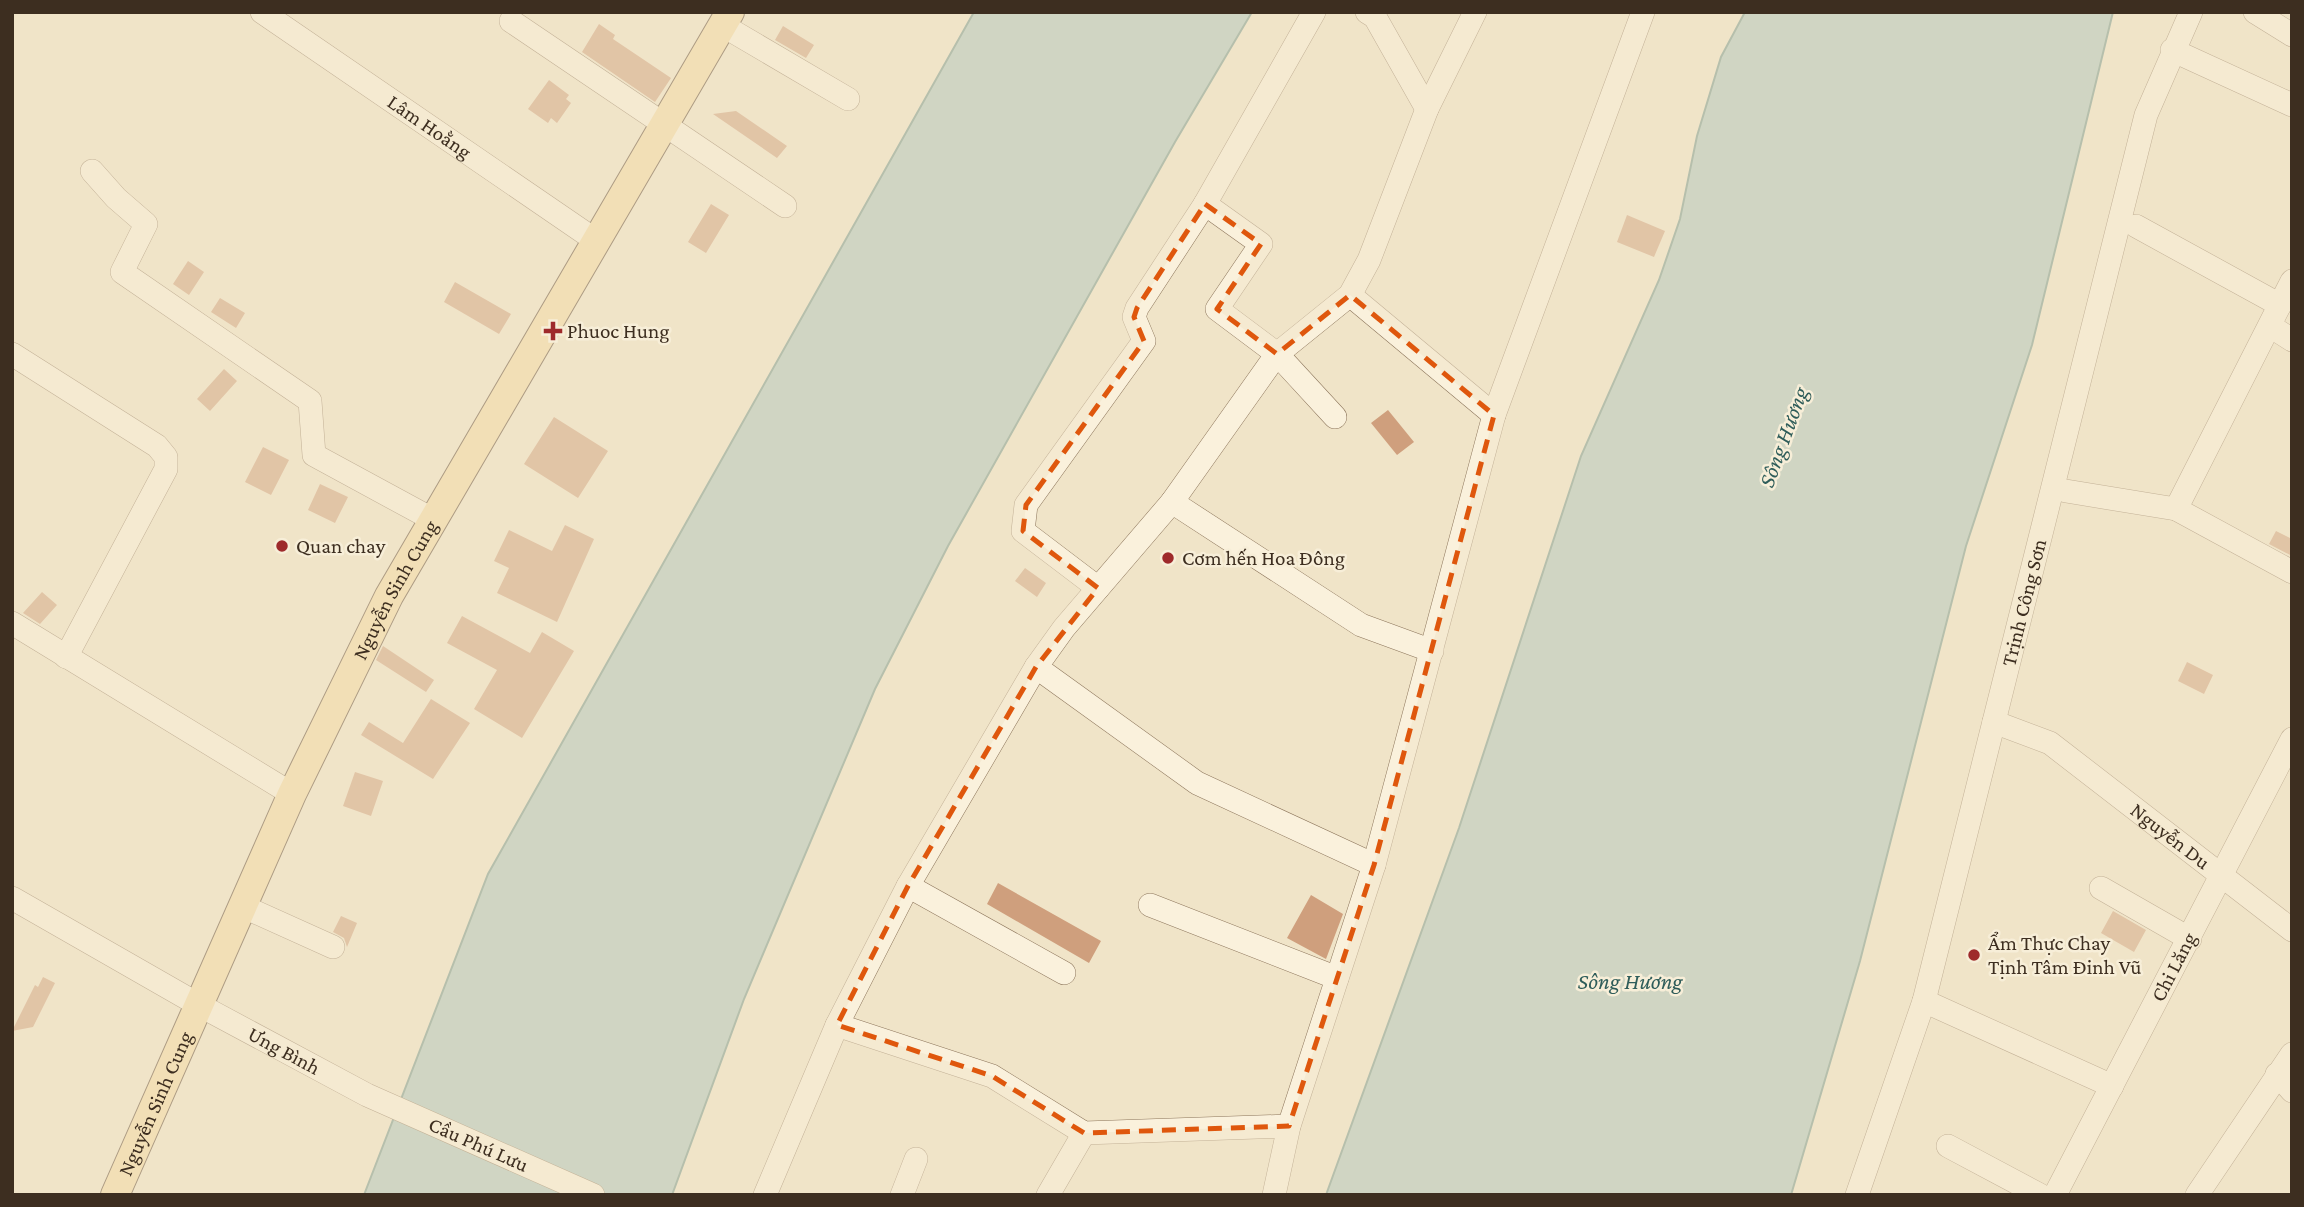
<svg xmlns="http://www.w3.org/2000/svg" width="2304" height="1207" font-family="'Crimson Pro',serif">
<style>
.water{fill:#a9c4bc;stroke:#6f938a;stroke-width:2}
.building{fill:#cf9f7d}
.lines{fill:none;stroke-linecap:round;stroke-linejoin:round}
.minor-casing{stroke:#8d765c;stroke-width:24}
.major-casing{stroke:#5b4430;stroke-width:30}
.minor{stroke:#faf1dc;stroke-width:23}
.major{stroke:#f3d9a0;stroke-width:28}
.marked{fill:none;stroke:#df570d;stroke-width:5;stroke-dasharray:14 9;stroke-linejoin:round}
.poi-dot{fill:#9e2a2b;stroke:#f7eed8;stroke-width:2.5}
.labels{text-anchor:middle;stroke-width:5;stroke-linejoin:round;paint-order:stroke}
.street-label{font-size:21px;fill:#3d2e20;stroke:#f7eed8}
.poi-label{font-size:21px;fill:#3d2e20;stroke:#f7eed8;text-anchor:start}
.water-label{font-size:23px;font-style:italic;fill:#2f5d5a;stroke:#f7eed8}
</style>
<rect width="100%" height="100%" fill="#f0e4c8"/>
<path class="water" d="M974,12H1252L1175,142L948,546L875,689L744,999L672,1195H364L488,874Z
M1745,12H2113L2032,345L1966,546L1860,961L1791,1195H1326L1459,828L1581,456L1659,280L1680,219L1697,136L1721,57Z"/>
<path class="building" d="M599,24L615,35L613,39L671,78L655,102L582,52Z
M783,26L814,45L806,58L775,40Z
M549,80L569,95L566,99L571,103L557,123L551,118L548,123L528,109Z
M736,111L787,146L777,158L713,114Z
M711,204L729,215L706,253L688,242Z
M1627,215L1665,231L1654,257L1617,242Z
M188,261L204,272L189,295L173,284Z
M455,282L511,314L499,334L444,302Z
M220,298L245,313L236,328L211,312Z
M224,369L237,381L210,411L197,399Z
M1388,410L1414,442L1397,455L1371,423Z
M554,417L608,451L578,498L524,464Z
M263,447L289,460L271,495L245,482Z
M320,484L348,497L335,523L308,510Z
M565,525L594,539L557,622L497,593L509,568L494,561L509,530L552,551Z
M2276,531L2292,539V556L2269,544Z
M1025,568L1046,583L1037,597L1015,581Z
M42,592L57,605L40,624L23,613Z
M462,616L530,653L542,632L574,651L522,738L474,709L497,670L447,643Z
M383,646L434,680L426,692L376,660Z
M2187,662L2213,675L2204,694L2178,681Z
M431,699L470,723L433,779L361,735L369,722L403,743Z
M355,772L383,781L371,816L343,806Z
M998,883L1101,941L1089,963L987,904Z
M1311,895L1343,914L1326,959L1287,938Z
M2113,911L2146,930L2134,952L2101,933Z
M341,916L357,923L347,947L344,938L333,932Z
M43,977L55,983L33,1027L12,1031L35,985L38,987Z"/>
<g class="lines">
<g class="minor-casing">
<g id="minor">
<path id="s1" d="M262,12L598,242"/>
<path d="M1367,12L1375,17L1427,109"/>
<path d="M2255,12L2292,35"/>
<path d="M511,21L785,206"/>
<path d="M722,25L848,99"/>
<path d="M2172,50L2292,105"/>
<path d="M92,171L116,198L146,224L122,272L310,401L314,455L432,519"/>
<path d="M1205,204L1261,244L1217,309L1277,354L1335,417"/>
<path d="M2136,226L2280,305"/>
<path d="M1350,295L1494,415"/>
<path d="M2270,326L2292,340"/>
<path d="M12,354L157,446L166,457V469L66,657"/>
<path d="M2066,491L2176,509L2292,572"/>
<path d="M1172,502L1361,625L1432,651"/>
<path d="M2176,509L2292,281"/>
<path d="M1098,588L1023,531L1026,505L1144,341L1134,317L1137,308L1205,204L1314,12"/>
<path d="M12,623L292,794"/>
<path d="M1036,667L1197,783L1374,865"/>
<path id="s2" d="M1994,722L2050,743L2292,930"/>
<path d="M908,886L1064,973"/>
<path d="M2101,888L2190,939"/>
<path id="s3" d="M12,898L199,1005L367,1095L593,1195"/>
<path d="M1150,905L1337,978"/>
<path d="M242,906L333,947"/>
<path d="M1924,1001L2112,1086"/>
<path d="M837,1025L992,1076L1084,1133L1289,1126"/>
<path d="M2277,1074L2292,1091"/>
<path d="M1948,1146L2040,1195"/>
<path d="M765,1195L837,1025L908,886L1036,667L1064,628L1172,502L1277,354L1350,295L1369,260L1427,109L1475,12"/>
<path d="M902,1195L916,1159"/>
<path d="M1048,1195L1084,1133"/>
<path d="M1274,1195L1289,1126L1374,865L1494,415L1643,12"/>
<path id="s4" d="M1857,1195L1924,1001L2146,115L2191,12"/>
<path id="s5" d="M2055,1195L2292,739"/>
<path d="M2197,1195L2292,1054"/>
</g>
</g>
<g class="major-casing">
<g id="major">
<path id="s6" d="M115,1195L292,794L389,596L730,12"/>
</g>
</g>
<use href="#minor" class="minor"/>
<use href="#major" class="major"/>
</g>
<path d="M0 0H2304V1207H0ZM1205,204L1261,244L1217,309L1277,354L1350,295L1494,415L1374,865L1289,1126L1084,1133L992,1076L837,1025L908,886L1036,667L1098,588L1023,531L1026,505L1144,341L1134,317L1137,308Z" fill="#f0e4c8" fill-opacity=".55" fill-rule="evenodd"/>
<path class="marked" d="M1205,204L1261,244L1217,309L1277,354L1350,295L1494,415L1374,865L1289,1126L1084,1133L992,1076L837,1025L908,886L1036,667L1098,588L1023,531L1026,505L1144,341L1134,317L1137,308Z"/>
<g class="poi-dot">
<path d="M549.5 320.5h7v7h7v7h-7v7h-7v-7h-7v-7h7z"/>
<circle cx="282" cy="546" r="7"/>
<circle cx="1168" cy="558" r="7"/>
<circle cx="1974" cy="955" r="7"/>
</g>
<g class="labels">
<g class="street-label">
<text dy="7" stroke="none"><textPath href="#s1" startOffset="203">Lâm Hoằng</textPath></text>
<text dy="7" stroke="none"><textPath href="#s6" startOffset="667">Nguyễn Sinh Cung</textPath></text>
<text dy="7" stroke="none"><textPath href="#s4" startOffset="616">Trịnh Công Sơn</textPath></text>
<text dy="7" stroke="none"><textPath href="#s2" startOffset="212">Nguyễn Du</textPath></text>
<text dy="7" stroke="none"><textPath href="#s5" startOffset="257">Chi Lăng</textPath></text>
<text dy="7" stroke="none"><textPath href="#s3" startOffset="312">Ưng Bình</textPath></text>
<text dy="7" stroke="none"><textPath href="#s6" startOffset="100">Nguyễn Sinh Cung</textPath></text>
<text dy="7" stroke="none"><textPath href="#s3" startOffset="528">Cầu Phú Lưu</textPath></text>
</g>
<g class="poi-label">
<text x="567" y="338">Phuoc Hung</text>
<text x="296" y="553">Quan chay</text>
<text x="1182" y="565">Cơm hến Hoa Đông</text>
<text x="1988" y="950">Ẩm Thực Chay<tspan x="1988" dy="24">Tịnh Tâm Đinh Vũ</tspan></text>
</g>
<g class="water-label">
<text transform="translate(1783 437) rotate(-70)" y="8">Sông Hương</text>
<text x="1630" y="989">Sông Hương</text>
</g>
</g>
<rect width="2304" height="1207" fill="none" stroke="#3d2e20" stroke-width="28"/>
</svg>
